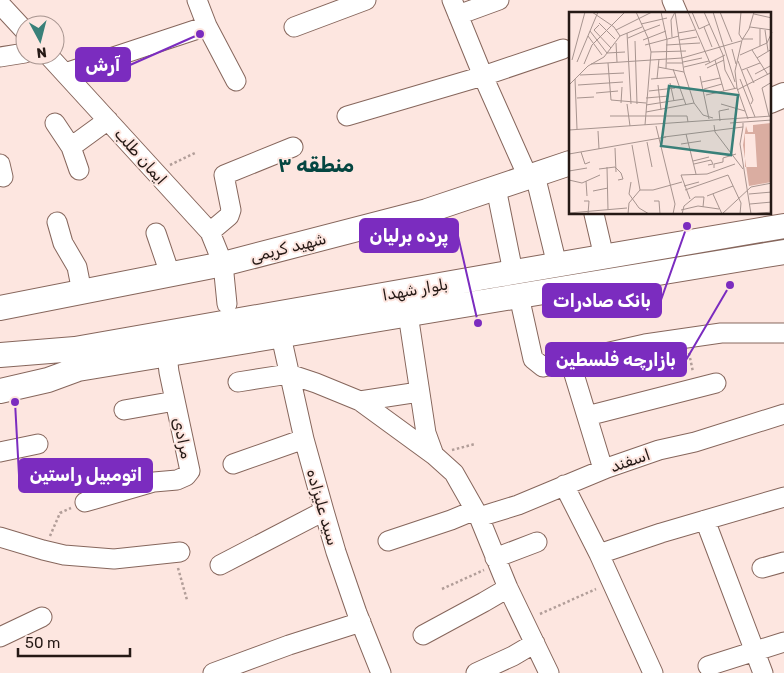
<svg xmlns="http://www.w3.org/2000/svg" width="784" height="673" font-family="Rubik,Vazirmatn,sans-serif">
<style>
.lines{fill:none;stroke-linecap:round;stroke-linejoin:round}
.minor-casing{stroke:#86665c;stroke-width:21}
.major-casing{stroke:#86665c;stroke-width:26}
.path{stroke:#b29e99;stroke-width:2.5;stroke-dasharray:2.5 2.5;stroke-linecap:butt}
.minor{stroke:#fff;stroke-width:19}
.major{stroke:#fff;stroke-width:24}
.labels{text-anchor:middle;stroke-width:4;stroke-linejoin:round;paint-order:stroke}
.street-label{font-size:16px;fill:#251915;stroke:#fde6e0}
.district-label{font-size:21px;font-weight:bold;fill:#054641;stroke:#fde6e0}
.inset-road{fill:none;stroke:#a7948f;stroke-width:1}
.view{fill:#398079;fill-opacity:0.15;stroke:#398079;stroke-width:2.5}
.inset-edge{fill:none;stroke:#251915;stroke-width:2.5}
.leader{fill:none;stroke:#7b2cbf;stroke-width:2}
.callout-dot{fill:#7b2cbf;stroke:#fde6e0;stroke-width:2}
.callout{fill:#7b2cbf;stroke:#7b2cbf;stroke-width:2}
.callout-label{font-size:18px;text-anchor:middle;font-weight:bold;fill:#fff}
</style>
<rect width="100%" height="100%" fill="#fde6e0"/>
<g class="lines">
<g class="minor-casing">
<path id="minor" d="M197,0L207,26L236,81
M452,0L483,76L528,177
M672,0L678,14
M0,4L25,31
M458,15L499,0
M294,27L366,0
M48,55L210,232L223,264L227,304
M0,57L25,53
M65,73L207,26
M347,116L483,76L563,49
M55,123L71,147L79,170
M71,147L108,120
M0,164L3,177
M535,175L557,265
M496,188L513,272
M594,214L604,257
M57,222L63,243L77,267L82,292
M210,232L229,216L231,210L224,175L293,147
M156,233L170,274
M519,296L533,359L543,367L645,344L721,333H784
M408,314L426,433L434,455
M281,336L304,439L324,511L336,552L357,613L381,673
M570,361L603,469
M238,382L289,374L316,383L360,401L434,455L454,473L479,517L508,588L549,673
M360,401L419,392
M124,410L175,401
M587,416L716,383
M0,452L38,444
M233,464L304,439
M564,485L599,554L653,673
M85,502L154,482L177,480L186,476L190,471L169,372L167,355
M479,517L518,505L607,468L659,450L695,442L784,414
M705,520L763,673
M0,537L43,550L64,555L114,559L180,552
M388,541L451,520L475,510
M599,554L661,533L784,497
M495,558L537,542
M220,565L324,511
M762,568L784,562
M423,635L484,602L508,588
M0,637L42,617
M708,666L784,642
M213,673L289,645L361,622
M476,673L513,656L535,643"/>
</g>
<g class="major-casing">
<path id="major" d="M770,101L784,95
M0,308L223,264L427,211L570,163
M75,349L491,276L784,226
M0,355L75,349L78,365
M0,391L48,380L78,369L784,252"/>
</g>
<path class="path" d="M170,165L197,152
M689,353L693,372
M452,450L475,444
M50,536L60,513L71,508
M178,568L187,600
M442,589L484,570
M540,614L596,589"/>
<use href="#minor" class="minor"/>
<use href="#major" class="major"/>
</g>
<g class="labels">
<g class="street-label">
<text transform="translate(141 156) rotate(48)" y="6">ایمان طلب</text>
<text transform="translate(288 247) rotate(-14)" y="6">شهید کریمی</text>
<text transform="translate(415 289) rotate(-10)" y="6">بلوار شهدا</text>
<text transform="translate(183 438) rotate(78)" y="6">مرادی</text>
<text transform="translate(630 460) rotate(-19)" y="6">اسفند</text>
<text transform="translate(323 507) rotate(74)" y="6">سید علیزاده</text>
</g>
<g class="district-label">
<text x="316" y="172">منطقه ۳</text>
</g>
</g>
<g transform="translate(569 12)">
<rect width="202" height="202" fill="#fde6e0"/>
<path d="M202,111V170L180,174L174,133L177,114L179,120H184V113ZM176,122H186L188,155H176Z" fill="#daada1" fill-rule="evenodd"/>
<path class="inset-road" d="M23,0L45,15L51,24M67,0L79,26L82,40L76,113M92,0L98,28L97,56M106,0L115,60L125,91L134,103L144,106M119,0L141,51M123,0L130,17L141,12M135,0L154,43L156,58L166,77M144,0L166,70M151,0L163,30M172,0L170,22L173,27H184M185,2L203,6M30,11L46,27M72,12L98,6M30,13L25,18L42,36M135,15L143,35M181,15L203,18M191,17V34M47,18L83,0M196,18L199,39M21,19L38,41L56,40M75,19L91,13M58,21L62,92M109,21L126,18M19,24L33,43M51,24L73,15M103,25L102,8L106,0M59,26L75,19M74,28L97,19M110,28L128,25M66,29L68,92M47,31L48,50M76,33L110,24M97,33L131,31M163,37L167,52M183,38L199,63M82,40L117,39M171,43L198,31L203,20M188,46L203,37M3,48L16,0M146,48L155,79M169,49L184,88L182,92M8,50L29,0M114,50L133,46M39,51L42,88L77,91M98,51H114M15,52L23,33L56,0M22,52L113,46L172,29M136,53L156,43M89,55L115,60M115,55L140,49M138,56L155,48M104,57L117,93M178,57L185,71M173,58L191,51M186,62L203,53M11,63L55,61M131,64L140,107M6,67L8,117M82,67L107,65M88,67L90,47M171,67L186,105M133,70L151,66M101,71L105,89M0,73L19,54L35,45L51,24M9,73L54,70M89,73L92,98M135,77L153,72M168,78L203,60M80,79L106,76M27,81L49,79M137,83L168,76M8,86L25,85M77,86L100,84M52,91L53,75M58,92L61,114M152,92L176,99M77,93L115,87M77,100L125,91M41,104H118L119,110M200,104L193,76L203,70M179,107L168,76L166,59L173,28L180,17L185,0M151,109L150,99L160,97M161,111L203,108M145,113L146,120L174,157M87,114L106,192L104,202M174,115L171,132L182,202M0,118L203,104M29,119L30,137M117,122L127,162M95,125L174,115V111M78,130L83,155M112,132L132,129M46,136L47,160M12,140L16,152L21,150M0,142L97,125M124,149L140,145M125,152L142,148L144,152L139,153M38,155L39,198M46,155L52,161L54,167L49,168M145,156V152L154,150V146L167,142M30,157L46,155M0,159L18,156M0,168L13,171L31,163M17,169L18,184M62,170L60,182L70,196L80,202H92M115,174L130,170M71,178H84L113,170M116,178L159,163L172,191L171,202M24,179L39,176M144,182L153,202M180,182L203,180M138,184L164,174M121,187L112,163L138,162L166,152M15,189H20L19,202M85,189H90L91,202M181,192L203,190M112,198L129,194L150,197M0,201L58,196M59,202L60,191L71,178L63,133M113,202L115,194L126,185H135L134,195M153,202L182,175L203,171M182,202L203,200"/>
<path class="view" d="M100,74L169,83L162,143L92,134Z"/>
<rect width="202" height="202" class="inset-edge"/>
</g>
<path class="leader" d="M200 34L130 65M478 323L458 236M687 226L661 300M730 285L686 360M15 402L19 475"/>
<g class="callout-dot">
<circle cx="200" cy="34" r="5"/>
<circle cx="478" cy="323" r="5"/>
<circle cx="687" cy="226" r="5"/>
<circle cx="730" cy="285" r="5"/>
<circle cx="15" cy="402" r="5"/>
</g>
<g class="callout">
<rect x="76" y="48" width="54" height="33" rx="5"/>
<rect x="360" y="219" width="98" height="33" rx="5"/>
<rect x="543" y="284" width="118" height="33" rx="5"/>
<rect x="546" y="343" width="140" height="33" rx="5"/>
<rect x="19" y="459" width="133" height="33" rx="5"/>
</g>
<g class="callout-label">
<text x="103" y="71">آرش</text>
<text x="409" y="242">پرده برلیان</text>
<text x="602" y="307">بانک صادرات</text>
<text x="616" y="366">بازارچه فلسطین</text>
<text x="86" y="481">اتومبیل راستین</text>
</g>
<g transform="translate(40 40) rotate(173)"><circle r="24" fill="#fde6e0" stroke="#a7948f"/>
<path d="M0-4L9 19L0 12L-9 19Z" fill="#398079"/>
<text y="-8" font-size="14" font-weight="bold" text-anchor="middle" fill="#251915">N</text>
</g>
<path d="M18 648v8h112v-8" fill="none" stroke="#251915" stroke-width="2.5"/>
<text x="25" y="648" font-size="15" fill="#251915" stroke="#fde6e0" stroke-width="4" paint-order="stroke">50 m</text>
</svg>
